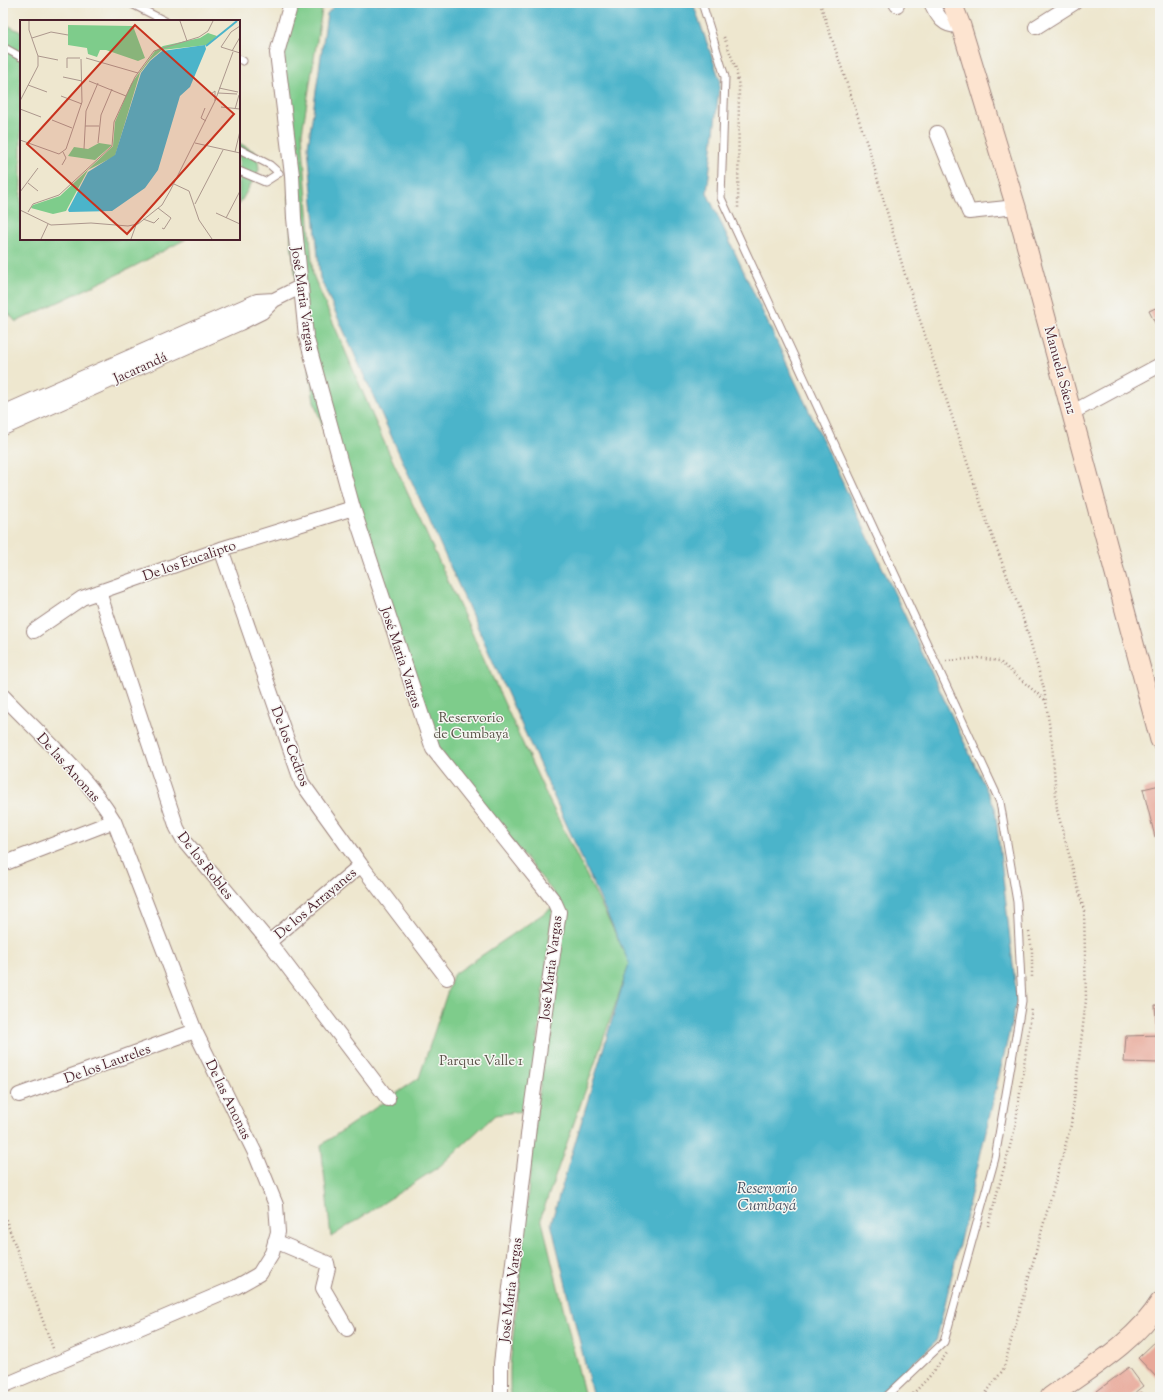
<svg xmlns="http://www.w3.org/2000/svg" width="1163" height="1400" font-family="'Sorts Mill Goudy',serif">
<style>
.green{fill:#7ecc8b;stroke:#64765b}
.water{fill:#4bb4ca;stroke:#4a6a7a}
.building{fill:#e8a899}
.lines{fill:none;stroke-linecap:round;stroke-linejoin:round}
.lane-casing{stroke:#9c837d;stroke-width:9}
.street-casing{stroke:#9c837d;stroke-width:16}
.secondary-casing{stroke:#9c837d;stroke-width:21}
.path{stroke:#9c837d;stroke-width:2.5;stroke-dasharray:1 3;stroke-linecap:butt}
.lane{stroke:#fff;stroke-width:7}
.street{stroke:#fff;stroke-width:14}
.secondary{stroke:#fde4d0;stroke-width:19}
.labels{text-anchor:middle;stroke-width:3;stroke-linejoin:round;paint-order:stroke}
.street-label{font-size:14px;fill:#4a1f2b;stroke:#f6f6f2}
.park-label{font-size:14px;fill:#5a5348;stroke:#f6f6f2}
.water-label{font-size:15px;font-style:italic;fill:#4a5363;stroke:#f6f6f2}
.inset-river{fill:none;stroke:#4bb4ca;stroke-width:2}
.inset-road{fill:none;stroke:#ac978d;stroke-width:1}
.view{fill:#c8321e;fill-opacity:0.15;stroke:#c8321e;stroke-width:2}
.inset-edge{fill:none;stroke:#4a1f2b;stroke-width:2}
</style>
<rect width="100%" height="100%" fill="#f6f6f2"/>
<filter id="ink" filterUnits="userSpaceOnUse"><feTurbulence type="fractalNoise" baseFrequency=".025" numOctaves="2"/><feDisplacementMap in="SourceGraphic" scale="8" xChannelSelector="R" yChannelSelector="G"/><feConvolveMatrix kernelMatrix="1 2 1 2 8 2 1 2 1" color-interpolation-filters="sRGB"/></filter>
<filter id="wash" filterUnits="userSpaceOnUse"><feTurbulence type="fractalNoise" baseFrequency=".012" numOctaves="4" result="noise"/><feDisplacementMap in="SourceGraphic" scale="16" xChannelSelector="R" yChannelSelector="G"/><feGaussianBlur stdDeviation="0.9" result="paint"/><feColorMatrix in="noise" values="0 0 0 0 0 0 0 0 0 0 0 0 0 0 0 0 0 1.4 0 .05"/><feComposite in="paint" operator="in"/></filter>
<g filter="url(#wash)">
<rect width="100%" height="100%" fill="#eee7cf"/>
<path class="green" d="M297,3H323L302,133L313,275L380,433L547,796L630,963L541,1217L585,1397H510V1366L536,1116L565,907L436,746L314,402L291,243L283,48Z
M3,23L21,32V239H186L131,268L16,322L3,307Z
M239,143L257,153L259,170L239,205Z
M553,907L530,1110L495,1115L440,1166L331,1237L321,1145L419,1078L453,975Z"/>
<path class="water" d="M336,3H693L720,80L707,193L995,808L1017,1000L936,1342L876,1397H593L551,1223L629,963L320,278L308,147L327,14Z"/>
<g id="blocks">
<path class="building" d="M1160,306V333L1149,311Z
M1160,785V835L1155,837L1143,789Z
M1155,1005H1160V1033H1157Z
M1160,1035V1063L1124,1062L1126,1036Z
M1160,1337V1381L1138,1358Z
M1129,1367L1143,1386L1129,1397H1096L1093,1394Z
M1142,1392L1145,1397H1135Z"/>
</g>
</g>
<g filter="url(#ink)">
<use href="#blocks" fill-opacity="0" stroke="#9c837d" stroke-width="1"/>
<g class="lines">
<g class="lane-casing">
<path id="lane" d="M130,3L165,21
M702,3L725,77L721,198L1000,802L1017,902L1022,1001L995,1158L944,1342L886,1397
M3,47L21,57
M239,59L243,61
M239,149L270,165L279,173L265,182L239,171"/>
</g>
<g class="street-casing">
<path id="street" d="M291,3L277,53L292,175L294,218L306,336L353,508L433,749L554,901L559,912L531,1110L501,1364V1397
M896,3L897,5
M931,3C938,17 943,27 961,26
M1036,27L1074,3
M937,133L969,212L1016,207
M1073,412L1160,365
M3,413L257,301L274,300
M3,428L240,323L262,312L274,300L300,287
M221,549L302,783L361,865L447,978
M99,592L177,828L183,839L269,942L388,1099
M34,631L82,598L221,549L353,508
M3,696C41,736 85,773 114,821L195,1031L255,1153L276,1205L278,1232L272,1253L259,1274L236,1287L3,1386
M3,864L114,821
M269,942L361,865
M19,1095L195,1031
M275,1241L327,1263L328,1268L323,1288L347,1329"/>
</g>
<g class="secondary-casing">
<path id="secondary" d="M952,3L961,26L1016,207L1160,740
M1050,1397C1087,1370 1136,1342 1160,1302"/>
</g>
<path class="path" d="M820,3L870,153L906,278L987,522L1026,627L1044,689L1052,743L1057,810L1084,910L1086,1000L1071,1125L1003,1370L983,1397
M724,37L736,69L739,87L738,210
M946,661L979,658L999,661L1046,701
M1029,932L1032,950V977
M3,1212L54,1351
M988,1226L1015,1128L1032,1008
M910,1397L929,1377L947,1353"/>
<use href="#lane" class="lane"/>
<use href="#street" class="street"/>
<use href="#secondary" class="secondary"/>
</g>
</g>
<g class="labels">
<g class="street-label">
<text transform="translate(304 299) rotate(82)" y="5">José Maria Vargas</text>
<text transform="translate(140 367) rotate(-24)" y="5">Jacarandá</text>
<text transform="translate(1061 370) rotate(75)" y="5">Manuela Sáenz</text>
<text transform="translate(189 560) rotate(-19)" y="5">De los Eucalipto</text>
<text transform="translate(402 657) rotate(72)" y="5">José Maria Vargas</text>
<text transform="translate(291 746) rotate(69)" y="5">De los Cedros</text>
<text transform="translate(69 767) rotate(48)" y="5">De las Anonas</text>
<text transform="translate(206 865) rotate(52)" y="5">De los Robles</text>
<text transform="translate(315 903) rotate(-40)" y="5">De los Arrayanes</text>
<text transform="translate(550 968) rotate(-83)" y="5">José Maria Vargas</text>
<text transform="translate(107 1063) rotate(-20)" y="5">De los Laureles</text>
<text transform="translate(229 1099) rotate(64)" y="5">De las Anonas</text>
<text transform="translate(510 1290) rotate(-83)" y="5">José Maria Vargas</text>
</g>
<g class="park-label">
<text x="471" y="722">Reservorio<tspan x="471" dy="16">de Cumbayá</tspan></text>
<text x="481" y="1065">Parque Valle 1</text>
</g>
<g class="water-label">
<text x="767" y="1193">Reservorio<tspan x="767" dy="17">Cumbayá</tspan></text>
</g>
</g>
<g transform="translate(20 20)">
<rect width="220" height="220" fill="#eee7cf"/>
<path d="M48,5L113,6L125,38L118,41L86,30H80L77,37L68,34L67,28L48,25ZM188,13L197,16L187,25L142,30L130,40L120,53L95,136L68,150L46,191L33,194L11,188L13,185L40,176L93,126L95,102L111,64L135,31L143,26L180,18ZM79,123L92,125L75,140L48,136L54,127L68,129Z" fill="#7ecc8b"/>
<path d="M185,25L186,29L170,67L160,76L138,150L125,168L92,191L49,192L48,190L68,152L95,135L121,53L130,41L142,31Z" fill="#4bb4ca"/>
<path class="inset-river" d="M186,26L217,1"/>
<path class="inset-road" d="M160,1L167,21M220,6L211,12L201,27L220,33M12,18L31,12L48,15M212,31L220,17M18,36L38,40M66,38L118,53M47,48V38H60M43,57L62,61M69,61L106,76M8,65L27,72M199,68L218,72M198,73L217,74M191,74L195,71V81M41,76L62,84M0,81L18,46V36L9,10V1M201,87L220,89M185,88L181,98L186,101M0,89L21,97M215,89L219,75M32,100L52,108M65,106H79M0,120L39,134L46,129L62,82L61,39M78,123L81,95L92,69M175,123L220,133M64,129L66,91L78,63M215,132L220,111M42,145L46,138L43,132M8,163L18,171M154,164L169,171L179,200L192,219M0,172L18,148M175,184L203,130M138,188L151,198L144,209L142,208M0,190L31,205L71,203L108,206L118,204L142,185L150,171L195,81L213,32M8,192L13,184L39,175L92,126L94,102L106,76L115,57L134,31L179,17L188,11L193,1M196,193L220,204M206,198L220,171M123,199L134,203L139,198M21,219L28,204M111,219L116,205"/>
<path class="view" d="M115,5L214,94L107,214L7,124Z"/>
<rect width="220" height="220" class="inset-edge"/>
</g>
<rect width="1163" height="1400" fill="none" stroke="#f6f6f2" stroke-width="16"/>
</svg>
